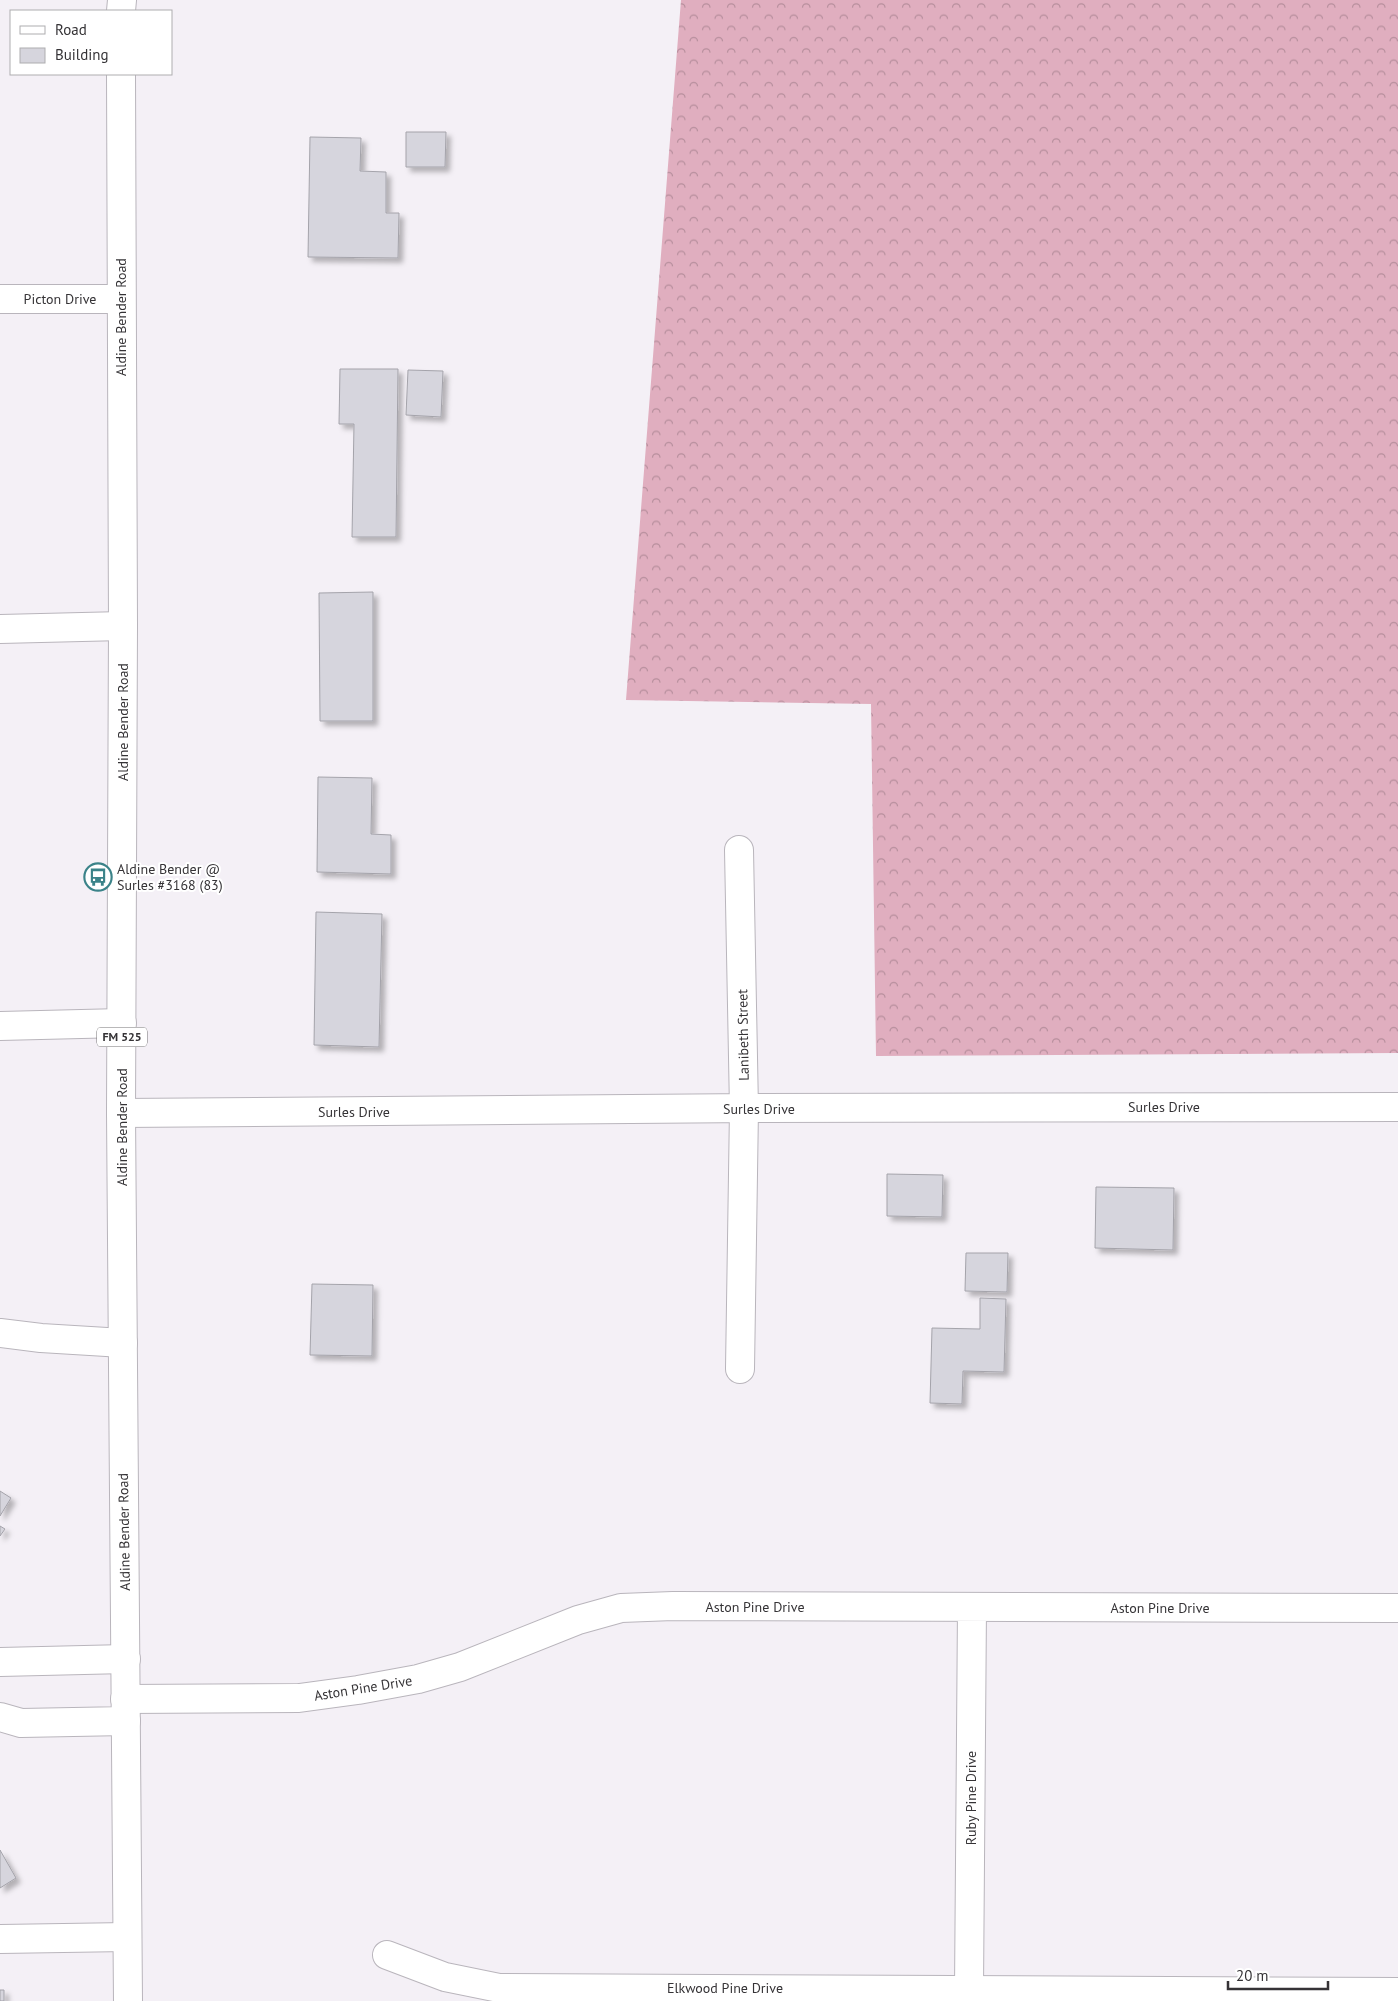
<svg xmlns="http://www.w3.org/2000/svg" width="1398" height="2001" font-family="'PT Sans',sans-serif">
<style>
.forest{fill:url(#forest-crowns)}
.building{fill:#d6d5dd;stroke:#a4a3aa;filter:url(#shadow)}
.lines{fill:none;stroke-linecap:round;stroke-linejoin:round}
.minor-casing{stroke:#b9b5bc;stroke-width:30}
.major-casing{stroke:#b9b5bc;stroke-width:30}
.minor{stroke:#fff;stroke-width:28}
.major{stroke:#fff;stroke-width:28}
.labels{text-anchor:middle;stroke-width:4;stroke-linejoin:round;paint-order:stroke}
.shield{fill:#fff;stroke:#727072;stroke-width:1}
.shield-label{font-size:12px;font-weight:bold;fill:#353336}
.street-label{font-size:14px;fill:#353336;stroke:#fff}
.poi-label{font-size:14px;fill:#353336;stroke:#fff;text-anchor:start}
</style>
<defs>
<pattern id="forest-crowns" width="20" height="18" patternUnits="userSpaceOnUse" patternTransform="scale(1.25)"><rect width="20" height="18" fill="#e0aebf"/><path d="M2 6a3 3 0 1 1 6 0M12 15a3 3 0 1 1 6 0" fill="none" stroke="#b68e9c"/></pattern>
<filter id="shadow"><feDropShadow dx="4.5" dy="4.5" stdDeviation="2.5" flood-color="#0004"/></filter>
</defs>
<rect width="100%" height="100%" fill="#f4f0f6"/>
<path class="forest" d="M681,0H1398V1053L876,1056L871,704L626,700Z"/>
<path class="building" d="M406,132H446L445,167H406Z
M310,137L361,138L360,171L386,172V213H399L398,258L308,257Z
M340,369H398L396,537H352L354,424H339Z
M408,370L443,371L441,417L406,415Z
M373,592V721H320L319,593Z
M318,777L372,778L371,834L391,835V874L317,872Z
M316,912L382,914L379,1047L314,1045Z
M887,1174L943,1175L942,1217L887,1216Z
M1096,1187L1174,1188L1173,1250L1095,1248Z
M966,1253H1008L1007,1292L965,1291Z
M312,1284L373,1285L372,1356L310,1355Z
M980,1298L1006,1299L1004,1372L963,1371L962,1404L930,1403L932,1328L980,1329Z
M0,1491L11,1498L0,1516Z
M0,1526L5,1529L0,1536Z
M0,1850L16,1878L0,1888Z
M0,1990H4V2001H0Z"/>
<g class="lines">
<g class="minor-casing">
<path id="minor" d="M0,299H121
M0,629L123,626
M739,850L744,1109L740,1369
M0,1026L122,1023
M121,1113L753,1108L1398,1107
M0,1333L41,1338L123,1343
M0,1662L126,1659
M125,1699L299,1698L358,1690L418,1679L460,1667L578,1620L621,1608L673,1606L1398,1608
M0,1717L21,1723L126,1721
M0,1939L127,1937
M387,1955L445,1977L499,1988L1398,1992
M969,1989L972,1607"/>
</g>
<g class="major-casing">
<path id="major" d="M121,11L122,0
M121,74L123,626L121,1113L128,2001"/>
</g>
<use href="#minor" class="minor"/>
<use href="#major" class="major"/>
</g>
<defs>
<g id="bus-ring" transform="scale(1.4375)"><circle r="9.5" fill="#fff" stroke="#3b8389" stroke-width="1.5"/><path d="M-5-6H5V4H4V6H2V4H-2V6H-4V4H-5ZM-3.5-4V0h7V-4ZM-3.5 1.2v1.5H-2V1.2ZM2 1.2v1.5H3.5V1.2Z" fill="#3b8389"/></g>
</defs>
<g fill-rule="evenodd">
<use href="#bus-ring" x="98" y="877"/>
</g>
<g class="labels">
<rect class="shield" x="97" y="1027.5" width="50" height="19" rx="4"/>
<g class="shield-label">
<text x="122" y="1041">FM 525</text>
</g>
<g class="street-label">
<text x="60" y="304">Picton Drive</text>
<text transform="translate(121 317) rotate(-90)" y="5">Aldine Bender Road</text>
<text transform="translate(123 722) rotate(-90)" y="5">Aldine Bender Road</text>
<text transform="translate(743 1035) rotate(-91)" y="5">Lanibeth Street</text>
<text x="1164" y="1112">Surles Drive</text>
<text x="759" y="1114">Surles Drive</text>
<text x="354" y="1117">Surles Drive</text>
<text transform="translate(122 1127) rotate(-90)" y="5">Aldine Bender Road</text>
<text transform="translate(124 1532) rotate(-91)" y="5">Aldine Bender Road</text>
<text x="755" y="1612">Aston Pine Drive</text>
<text x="1160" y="1613">Aston Pine Drive</text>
<text transform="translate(363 1688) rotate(-9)" y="5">Aston Pine Drive</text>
<text transform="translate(971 1798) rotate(-90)" y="5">Ruby Pine Drive</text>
<text x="725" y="1993">Elkwood Pine Drive</text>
</g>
<g class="poi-label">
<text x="117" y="874">Aldine Bender @<tspan x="117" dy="16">Surles #3168 (83)</tspan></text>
</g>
</g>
<rect x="10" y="10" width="162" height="65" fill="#ffffff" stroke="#aeadaf"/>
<rect x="20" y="26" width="25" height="8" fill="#ffffff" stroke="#aeadaf"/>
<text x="55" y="35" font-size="15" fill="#353336">Road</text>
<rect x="20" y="48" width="25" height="15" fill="#d6d5dd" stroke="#aeadaf"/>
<text x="55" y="60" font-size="15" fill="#353336">Building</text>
<path d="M1228 1981v8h100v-8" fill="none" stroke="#353336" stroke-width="2.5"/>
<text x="1236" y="1981" font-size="15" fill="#353336" stroke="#ffffff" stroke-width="4" paint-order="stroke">20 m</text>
</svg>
